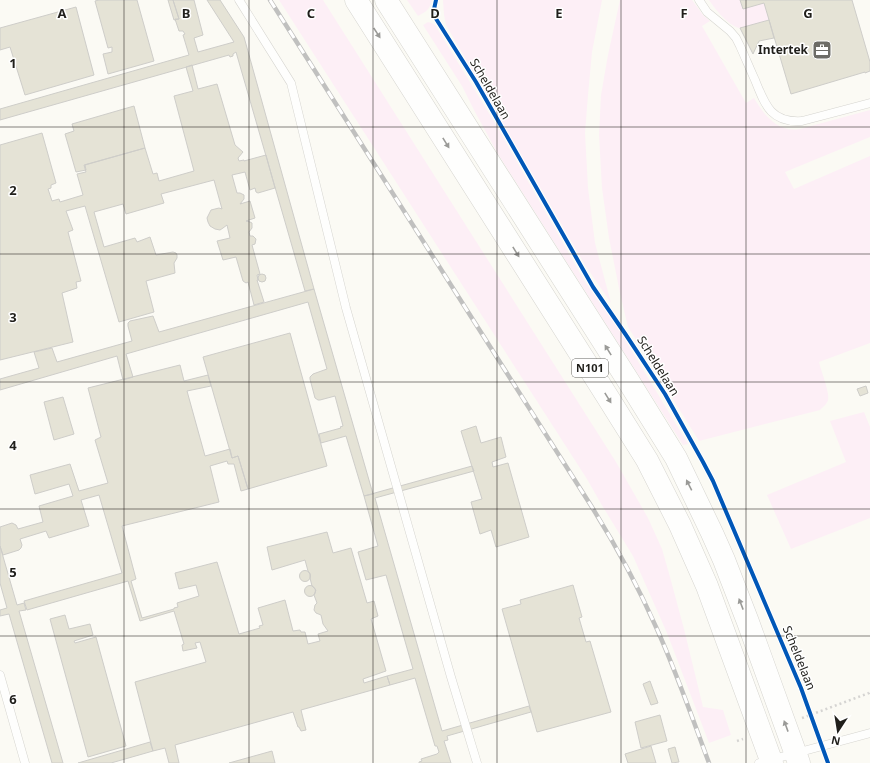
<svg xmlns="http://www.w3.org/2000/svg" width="870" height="763" font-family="'Noto Sans',sans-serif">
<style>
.green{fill:#fdeff6}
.building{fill:#e5e3d6;stroke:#cecdc9}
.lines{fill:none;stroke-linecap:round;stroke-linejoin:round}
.service-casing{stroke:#d6d5d0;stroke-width:9}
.primary-casing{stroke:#d6d5d0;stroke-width:23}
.path{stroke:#d5d4d2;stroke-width:2.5;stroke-dasharray:2 3;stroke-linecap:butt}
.service{stroke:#fefefd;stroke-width:8}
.primary{stroke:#fefefd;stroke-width:22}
.rail-casing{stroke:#c0c0bf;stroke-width:4.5}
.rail{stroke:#fff;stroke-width:3;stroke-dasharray:9;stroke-linecap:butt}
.cycleway-casing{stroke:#fff;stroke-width:6}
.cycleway{stroke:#0057b8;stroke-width:4}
.oneway{fill:#9a9a97}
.grid{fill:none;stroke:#201f1b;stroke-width:1;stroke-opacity:0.55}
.labels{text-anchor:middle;stroke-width:3;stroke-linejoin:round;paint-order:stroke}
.shield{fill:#fff;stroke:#63625f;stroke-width:1}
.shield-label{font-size:11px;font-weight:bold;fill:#201f1b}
.poi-label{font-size:12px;font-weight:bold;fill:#201f1b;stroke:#fff;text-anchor:end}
.street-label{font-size:12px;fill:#201f1b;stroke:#fff}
.grid-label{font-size:13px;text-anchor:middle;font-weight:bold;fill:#201f1b;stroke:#fff;stroke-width:3;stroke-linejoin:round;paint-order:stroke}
</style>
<rect width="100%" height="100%" fill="#fbfaf4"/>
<path class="green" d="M279,0H323L616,462L648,518L662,549L670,577L684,629L703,707L723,710L731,735L709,743L667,633L633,556L600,502L587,479Z
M407,0H432C429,10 427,11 418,16Z
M443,0H602L592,52L588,95L585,133L588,188L595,243L611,303L585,265L446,25L444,15Z
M620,0H692L703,15L710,21L702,26L746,103L754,98C764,115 778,133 800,129L870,110V137L785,172L794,189L870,156V343L819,362C821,371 830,393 828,400C827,404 823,407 820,410L699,441L628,327L620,293L609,238L602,188L599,135L601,95L608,55Z
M709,0H740L743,8L764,3L769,20C763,22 743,29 739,28C728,25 715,9 709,0Z
M428,22L432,23L435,25L495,123L584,280L621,333L688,444L683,445L498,154L475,112L462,86L423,25Z
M864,412L870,427V518L791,549L767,495L846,462L830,421Z"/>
<path class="building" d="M99,0H137L154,61L108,74L103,54L112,52V47L108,48L95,1Z
M168,0H173L179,19L174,20Z
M173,0H194L203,35L194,38L198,52L234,42L207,0H220L244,37L314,289L305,291L236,52L233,54V56L230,57L229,55L0,120V109L189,55L183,35L185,34L183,31H179L175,19H179Z
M740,0H852L870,62V71L865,73V72L791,94L764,3L743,9Z
M76,7L94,75L25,95L10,47L0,50V28Z
M769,20L774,38L759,41L753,54L740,28Z
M192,65L198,89L217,84L235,145L243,152L238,158L239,161L244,160V161L266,155L275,188L258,193L256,192L255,188L250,190L245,172L232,175L237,193H240L244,195V199L240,204L250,201L255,218L246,221L250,222L252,223V228L249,232L250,236H253L256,239L255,244L252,245L260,274L257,275L258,280H257L264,302L254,305L248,282L246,283L243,281L236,257L223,260L217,241L230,238L227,225L223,228L220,230L215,229L210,226L208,222L207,218L211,210L219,208L222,209L214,180L161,194L164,203L126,214L123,204L94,212L104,247L135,238L137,242L150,237L156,255L173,252L176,253L177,255V258L174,263L175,273L146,281L154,312L119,322L85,206L66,211L73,230L68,232L81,281L76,282L77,288L62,293L73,342L0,360V145L42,133L56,183L51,185V188L48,189L52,201L59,199L60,202L83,195L77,174L86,172L84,165L145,148L153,174L157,173L159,181L194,171L174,96L193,91L186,67Z
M134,106L145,148L85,165L86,170L76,172L65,134L74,131L72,124Z
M258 278a4 4 0 1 1 8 0a4 4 0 1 1-8 0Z
M314,289L373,494L364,496L346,436L321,443L319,434L341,428L340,427L343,426L335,396L320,400H318L315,398L310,379V377L313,374L327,369L308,302L126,354L133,377L123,380L117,356L0,390V379L39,368L34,352L52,348L57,362L132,341L128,326V323L130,321L153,316L159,332Z
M290,333L327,466L248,489L238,456L232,458L203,357Z
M180,365L184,381L208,375L211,386L187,391L205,456L230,449L232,458L238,456L248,489L241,491L234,464H228L227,461L210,466L219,502L122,526L136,579L131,581L142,618L174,609V608L178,607L177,603L199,596L196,585L179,589L175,573L217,562L239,634L260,628L259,626L263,625L258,608L285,600L293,631L300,630L301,632H305L308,644L320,641L318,634L328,631L323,624L321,615L316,613L314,610L315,605L317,603L314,595L316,590L312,586L310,578V574L308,571L305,560L272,570L267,547L327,532L333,553L351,548L367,603L374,601L378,616L371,619L386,671L363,679L364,683L387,676L390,685L301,710L306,730L301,731L299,727H298L293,712L175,745L179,763H169L165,748L153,751L135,682L206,662L200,642L195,643L197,648L183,651L182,645L184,644L174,611L140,621L128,581L27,610L24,601L122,573L99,495L81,500L89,526L49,538L46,531L20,539L22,545L21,548L19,550L3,555L0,546V527L12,523L16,525L18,529L43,522L39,506L73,496L69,484L35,494L30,475L70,464L79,491L108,483L95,440L101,437L88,388Z
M866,386L868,393L860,396L857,389Z
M63,397L74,434L54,440L44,402Z
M476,426L481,443L501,437L506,457L492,462L493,467L508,463L529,537L496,547L491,530L480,534L471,502L482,499L461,431Z
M472,466L474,471L375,498L442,731L529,706L531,712L447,736L448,740L444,741L451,763H419V762L422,761L421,759L437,754L439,752L437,746H435L415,678L390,685L387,676L413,669L386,575L366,580L358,552L378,546L364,496Z
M0,546L17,605L24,603L26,610L19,611L63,763H52L9,614L0,616V610L7,608L0,583Z
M299.5 576a5.5 5.5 0 1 1 11 0a5.5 5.5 0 1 1-11 0Z
M573,585L582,617L579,618L586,642L590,641L611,712L537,732L502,609L521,604L520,600Z
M304.5 591a5.5 5.5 0 1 1 11 0a5.5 5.5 0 1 1-11 0Z
M65,615L69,629L90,624L93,635L74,641L75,643L96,637L126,746L88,757L50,619Z
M650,681L658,703L651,705L643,684Z
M660,715L667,741L641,748L635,722Z
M150,742L153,751L111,763H78Z
M651,746L656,763H628L625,754Z
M675,747L679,762L672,763L668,749Z
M272,751L275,763H229Z"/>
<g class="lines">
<g class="service-casing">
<path id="service" d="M239,0L291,83L346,308L451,677L477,763
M699,0L707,12L730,31L736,38L740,46C745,57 750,69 755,80C765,105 771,123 802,121L870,103
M0,675L25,763
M759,763L870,733"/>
</g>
<g class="primary-casing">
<path id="primary" d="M356,0L607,396L647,460L680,525L707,586L772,763
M386,0L629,382L676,458L712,533L724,560L748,622L799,763"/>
</g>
<path class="path" d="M802,718L869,693L870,691
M737,741L743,739"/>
<use href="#service" class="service"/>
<use href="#primary" class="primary"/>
<g class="rail-casing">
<path id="rail" d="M270,0L590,504C615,544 637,584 656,627C676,671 692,717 709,763"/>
</g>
<use href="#rail" class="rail"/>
<g class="cycleway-casing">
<path id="cycleway" d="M436,0L433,14L476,82L593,287L626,335L665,394L703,462L713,481L801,688L828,763"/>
</g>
<use href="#cycleway" class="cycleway"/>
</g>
<defs><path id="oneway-solid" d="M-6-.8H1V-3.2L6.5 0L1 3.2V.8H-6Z"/></defs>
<g class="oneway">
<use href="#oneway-solid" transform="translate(377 33) rotate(57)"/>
<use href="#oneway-solid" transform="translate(446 143) rotate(58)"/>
<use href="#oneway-solid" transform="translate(516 252) rotate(58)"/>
<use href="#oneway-solid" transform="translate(608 350) rotate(-122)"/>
<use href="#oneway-solid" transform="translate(608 398) rotate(58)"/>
<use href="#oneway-solid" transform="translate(689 485) rotate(-117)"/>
<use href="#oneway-solid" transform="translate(741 604) rotate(-111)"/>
<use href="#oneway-solid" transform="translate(786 726) rotate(-110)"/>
</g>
<path class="grid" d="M124,0V763M249,0V763M373,0V763M497,0V763M621,0V763M746,0V763M0,127H870M0,254H870M0,382H870M0,509H870M0,636H870"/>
<defs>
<g id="office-square" transform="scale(1)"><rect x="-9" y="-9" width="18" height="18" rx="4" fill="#6d6c67" stroke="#fff"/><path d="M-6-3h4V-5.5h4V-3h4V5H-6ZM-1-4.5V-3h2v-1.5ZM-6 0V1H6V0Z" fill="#fff"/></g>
</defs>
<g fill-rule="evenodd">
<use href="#office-square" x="822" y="50"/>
</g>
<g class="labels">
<rect class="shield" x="572" y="359" width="36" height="18" rx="3"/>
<g class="shield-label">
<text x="590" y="372">N101</text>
</g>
<g class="poi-label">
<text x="808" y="54">Intertek</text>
</g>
<g class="street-label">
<text transform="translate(490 89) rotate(60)" y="4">Scheldelaan</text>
<text transform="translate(658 366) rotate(58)" y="4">Scheldelaan</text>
<text transform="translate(799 658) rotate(68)" y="4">Scheldelaan</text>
</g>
</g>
<g class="grid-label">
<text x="62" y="18">A</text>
<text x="186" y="18">B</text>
<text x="311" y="18">C</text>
<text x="435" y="18">D</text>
<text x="559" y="18">E</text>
<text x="684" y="18">F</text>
<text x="808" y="18">G</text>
<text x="13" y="68">1</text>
<text x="13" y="195">2</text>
<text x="13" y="322">3</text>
<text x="13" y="450">4</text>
<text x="13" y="577">5</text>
<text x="13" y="704">6</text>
</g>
<g transform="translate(838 731) rotate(192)" stroke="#ffffff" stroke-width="3" paint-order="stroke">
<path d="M0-3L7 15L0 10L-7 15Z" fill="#201f1b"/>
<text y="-6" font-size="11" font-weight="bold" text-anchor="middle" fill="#201f1b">N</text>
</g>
</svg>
